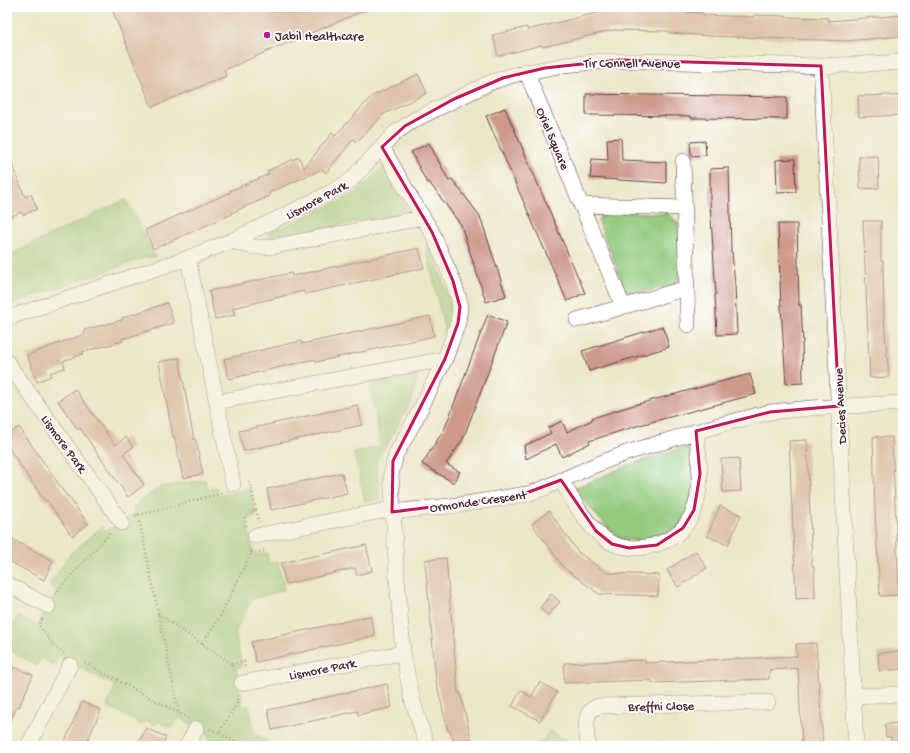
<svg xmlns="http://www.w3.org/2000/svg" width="910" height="753" font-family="'Gochi Hand',sans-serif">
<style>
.green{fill:#92c97c;stroke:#6e7454}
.building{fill:#cd998d}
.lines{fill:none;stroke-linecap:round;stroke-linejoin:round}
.minor-casing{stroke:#623d43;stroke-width:16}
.path{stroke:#623d43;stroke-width:2.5;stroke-dasharray:1 3;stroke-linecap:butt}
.minor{stroke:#fff;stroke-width:15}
.marked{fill:none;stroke:#c2185b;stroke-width:3;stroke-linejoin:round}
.poi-dot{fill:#b5179e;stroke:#fff;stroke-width:1.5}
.labels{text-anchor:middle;stroke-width:3.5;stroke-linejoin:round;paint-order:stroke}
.poi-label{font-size:13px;fill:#4a1f2b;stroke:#fff;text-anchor:start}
.street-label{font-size:13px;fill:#4a1f2b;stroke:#fff}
</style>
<rect width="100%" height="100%" fill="#fff"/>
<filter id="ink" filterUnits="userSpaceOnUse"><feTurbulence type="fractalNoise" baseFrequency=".025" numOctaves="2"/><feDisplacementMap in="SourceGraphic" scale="8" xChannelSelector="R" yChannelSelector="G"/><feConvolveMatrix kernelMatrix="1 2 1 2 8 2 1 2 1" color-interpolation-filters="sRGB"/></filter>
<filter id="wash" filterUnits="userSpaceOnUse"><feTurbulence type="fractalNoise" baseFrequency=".012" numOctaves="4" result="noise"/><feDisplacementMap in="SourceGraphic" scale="16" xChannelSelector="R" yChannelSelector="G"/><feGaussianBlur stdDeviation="0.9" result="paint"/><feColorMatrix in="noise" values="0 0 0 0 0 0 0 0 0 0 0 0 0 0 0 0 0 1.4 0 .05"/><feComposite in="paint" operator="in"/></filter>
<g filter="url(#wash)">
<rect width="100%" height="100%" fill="#ede7ca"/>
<path class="green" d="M384,167L406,208L394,215L269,239V233L339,202L357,192Z
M126,199L155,257H147L7,305V256Z
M604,211L668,214L678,223L680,279L672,285L634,295L625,290L598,220Z
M426,246L430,247L433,253L450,302L452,319L446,338Z
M417,376L411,402L386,447L376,461L379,499L365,502L354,453L381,446L370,384Z
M690,446L694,464V485L689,509L680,525L659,539L638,542L617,537L597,516L575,488L628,465Z
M205,480L207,489L216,487L219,496L250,488L256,516L246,520L254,555L267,553L269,563L278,561L284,590L252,599L235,632L242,667L236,668L243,706H249L255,735L265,739L267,746H211L208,733L178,717L172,728L157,721L155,725L145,720L142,725L107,706L115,686L58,656L53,665L41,658L37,666L7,648V638L18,616L37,626L58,591L49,585L71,553L102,527L106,531L135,513L133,507L160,487Z
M550,730L575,746H532L543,740Z"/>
<g id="blocks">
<path class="building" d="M111,7H372L224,70L226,76L152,107Z
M609,10L659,11L703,13V15L754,17V15L786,16V17L828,18V21L903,15V36L846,41L711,36L669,33V31L613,30L543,47L542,45L498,56L493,35L527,27V30Z
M418,74L427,93L384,114L357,142L353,139L326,173L322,169L269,193L270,196L231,213L232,214L153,249L145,230L231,192L230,191L269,174L267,171L299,157L304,168L332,133L335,136L372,96Z
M586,94L787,97V119L691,118V116L586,115Z
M891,95V96L903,95V115L859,117L858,96Z
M505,108L585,293L567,301L486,116Z
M621,138L622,160L666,162V183L590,178L592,159L608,160L607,139Z
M705,141L706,155L691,156L690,142Z
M429,143L449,181L452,179L480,216L506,296L486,302L461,225L429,182L427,183L411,152Z
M7,153L25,197L31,194L37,209L23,215L21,212L10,217L7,209Z
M878,156L879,188L860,189L859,157Z
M795,159L796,192L777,193L776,160Z
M729,168L731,252H732L735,285L737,334L717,335L715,295H716L710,202V169Z
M863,221H881V261H883L884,318L889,377L870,378Z
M778,224H797L799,305H801L803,343H802L803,383L786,384L781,307Z
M419,248L424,268L305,294L304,291L233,308L235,315L215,319L209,291L291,273L292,276Z
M167,303L174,323L122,339L123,341L82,352L83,354L63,361L65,368L50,373L51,376L37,382L27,355L85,334L84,330L122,320V318Z
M488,314L507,322L463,439L446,464L460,472L454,483L422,464L445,428Z
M430,316L434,336L316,362L315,359L229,379L224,359L301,341L302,344Z
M663,326L669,347L589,371L582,351Z
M179,358L194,440H196L203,474L183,478L174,436L173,437L159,362Z
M750,374L756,394L640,425L589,441L590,443L562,457L556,444L526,459L524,446L551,433L548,428L562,421L567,432L592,420V418L634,405Z
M75,389L115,445L126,437L133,447L123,454L144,485L128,497L80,428L78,430L58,401Z
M358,405L362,425L243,451L239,431Z
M19,427L67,496H68L88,524L72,536L47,500L45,501L7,446V435Z
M873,437H892L899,595L880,596L875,512Z
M807,440L812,566H814L815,598L796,599L789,441Z
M739,458L741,491L723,492L721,459Z
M342,473L347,493L271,510L267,489Z
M720,506L741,515L728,545L707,536Z
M549,511L578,552L607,573L659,575L658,596L599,594L564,568L532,524Z
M12,539L53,561L44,580L7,560V548Z
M366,545L372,571L357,575L355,568L286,584L281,563Z
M696,551L707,568L678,587L667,570Z
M446,558L458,693L460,692L473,746H456L449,730L448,731L436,681L425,560Z
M551,594L560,602L548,615L540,608Z
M370,616L375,636L256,662L251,642Z
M816,643L823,746H802L798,668L769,670V679L652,683V680L564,683V663L645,660V663L797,656L796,644Z
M903,651V669L879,671L878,653Z
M14,667L33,675L19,707L17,706L7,728V684Z
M540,682L557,692L540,721L512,706L521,690L531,697Z
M387,684L392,707L358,715L357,711L272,730L268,710Z
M82,702L101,710L85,746H63Z
M903,723V740L891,741V737H886L885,724Z
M146,728L166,737L162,746H137Z"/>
</g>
</g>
<g filter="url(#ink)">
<use href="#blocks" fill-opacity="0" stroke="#623d43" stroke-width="1"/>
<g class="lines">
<g class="minor-casing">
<path id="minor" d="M821,66L856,746
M526,71L623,306
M382,147L408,193L432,232L453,281L459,299L460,307L458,323L445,359L415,420L396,454L391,475L397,579L403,653L412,699L427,746
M683,161L688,325
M582,205L684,208
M231,241L254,247H270L391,224L423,217
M188,258L233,484
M7,318L188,258L231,241L275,220L330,193L350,181L396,132L414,120L489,83L513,75L564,65L605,61H643L821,66L903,62
M577,320L687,288
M7,362L122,523
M217,402L445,359
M561,480C572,499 587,526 605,539C617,548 631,549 645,547C655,546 663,542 671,538C707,516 701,467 696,431
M392,512L459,505L527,494L542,489L593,466L626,453L719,425L770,412L811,408L903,403
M255,536L392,509
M7,584L48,606
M242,683L403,653
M853,696L903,694
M28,746L70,665
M187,746L196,729
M588,746C587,732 581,711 599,706L768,702"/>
</g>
<path class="path" d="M256,510L259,522
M138,514L179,713
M135,516L223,493
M246,526L244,516L256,510L250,483L247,481
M251,553L264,551V548
M55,593L111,532
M158,614L202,644
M42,619L39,626L55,647L64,653
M85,663L188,718
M232,664L244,662L245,668
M233,671L232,664L202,644L221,615L251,553V550
M238,695L237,703L219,733L242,746
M210,729L219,733"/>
<use href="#minor" class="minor"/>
</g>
</g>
<path d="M0 0H910V753H0ZM619,60L821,66L839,406L770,412L696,431L700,474L694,510L683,528L657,545L629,548L612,544L596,531L561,480L518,496L392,512L393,461L445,359L458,323L460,307L453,281L432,232L382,147L405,126L454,99L503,78L545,68Z" fill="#ede7ca" fill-opacity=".55" fill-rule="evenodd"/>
<path class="marked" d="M619,60L821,66L839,406L770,412L696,431L700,474L694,510L683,528L657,545L629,548L612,544L596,531L561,480L518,496L392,512L393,461L445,359L458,323L460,307L453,281L432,232L382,147L405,126L454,99L503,78L545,68Z"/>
<circle class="poi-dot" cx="267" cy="35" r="4"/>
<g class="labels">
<g class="poi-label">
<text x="275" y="40">Jabil Healthcare</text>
</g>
<g class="street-label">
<text x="632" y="67">Tir Connell Avenue</text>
<text transform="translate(554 138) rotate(67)" y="5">Oriel Square</text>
<text transform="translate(316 199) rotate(-28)" y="5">Lismore Park</text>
<text transform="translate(839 406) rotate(-93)" y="5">Decies Avenue</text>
<text transform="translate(65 443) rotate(54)" y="5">Lismore Park</text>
<text transform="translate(478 500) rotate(-8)" y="5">Ormonde Crescent</text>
<text transform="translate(322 668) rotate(-11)" y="5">Lismore Park</text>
<text transform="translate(661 705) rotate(-1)" y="5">Breffni Close</text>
</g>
</g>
<rect width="910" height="753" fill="none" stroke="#fff" stroke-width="24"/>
</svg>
